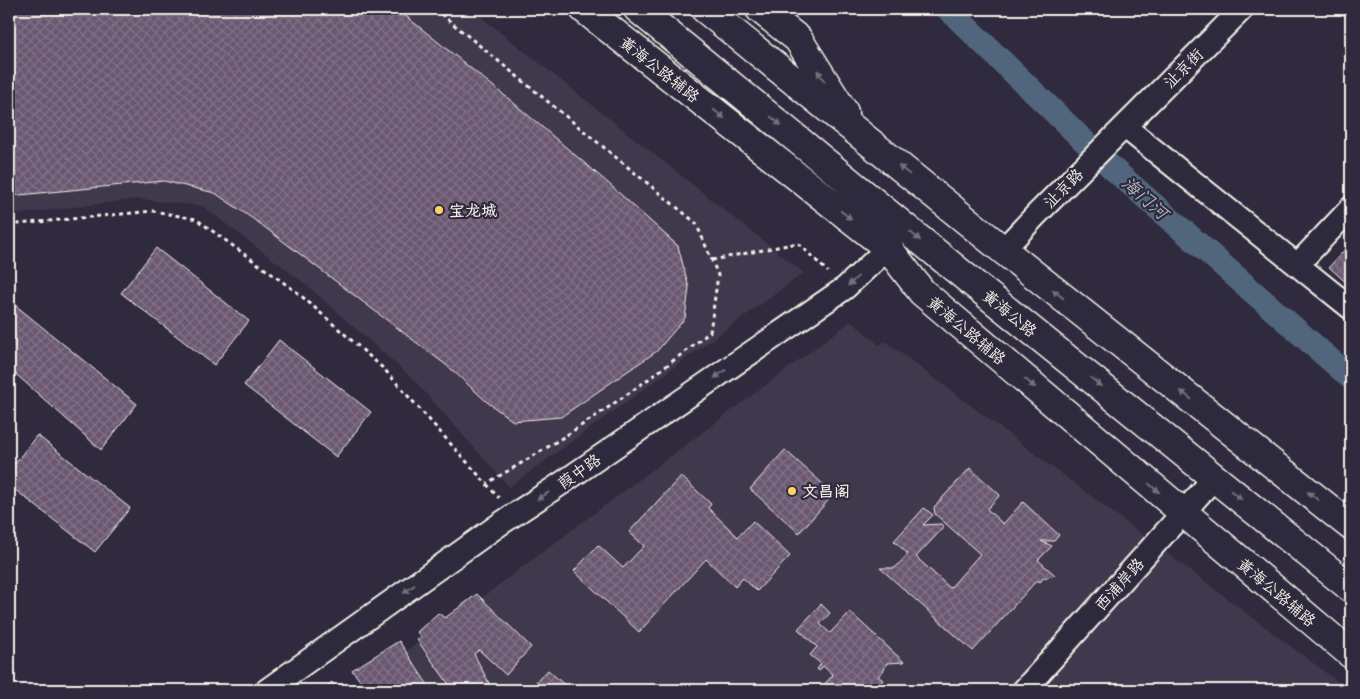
<svg xmlns="http://www.w3.org/2000/svg" width="1360" height="699" font-family="'Comic Neue','LXGW WenKai TC',sans-serif">
<style>
.built{fill:#41384d}
.lines{fill:none;stroke-linecap:round;stroke-linejoin:round}
.canal{stroke:#51667c;stroke-width:24}
.building{fill:url(#building-cross-hatch);stroke:#f4f1e8}
.minor-casing{stroke:#f4f1e8;stroke-width:26}
.major-casing{stroke:#f4f1e8;stroke-width:31}
.path{stroke:#f4f1e8;stroke-width:3;stroke-dasharray:4 4;stroke-linecap:butt}
.minor{stroke:#2f2a3d;stroke-width:22}
.major{stroke:#2f2a3d;stroke-width:28}
.oneway{fill:#747079}
.poi-dot{fill:#ffd166;stroke:#2f2a3d;stroke-width:2}
.labels{text-anchor:middle;stroke-width:4.5;stroke-linejoin:round;paint-order:stroke}
.street-label{font-size:16px;fill:#f4f1e8;stroke:#2f2a3d}
.poi-label{font-size:16px;font-weight:bold;fill:#f4f1e8;stroke:#2f2a3d;text-anchor:start}
.water-label{font-size:18px;font-style:italic;fill:#b3b9bd;stroke:#2f2a3d}
</style>
<defs>
<pattern id="building-cross-hatch" width="8" height="8" patternUnits="userSpaceOnUse" patternTransform="scale(1.25)"><rect width="8" height="8" fill="#6b5972"/><path d="M0 0l8 8M0 8l8-8" fill="none" stroke="#817186"/></pattern>
</defs>
<rect width="100%" height="100%" fill="#2f2a3d"/>
<filter id="ink" filterUnits="userSpaceOnUse"><feTurbulence type="fractalNoise" baseFrequency=".02" numOctaves="2"/><feDisplacementMap in="SourceGraphic" scale="10" xChannelSelector="R" yChannelSelector="G"/><feConvolveMatrix kernelMatrix="1 2 1 2 8 2 1 2 1" color-interpolation-filters="sRGB"/></filter>
<g filter="url(#ink)">
<path class="built" d="M9,9H471L804,273L509,487L413,379L304,283L202,206L138,199L13,215L9,213Z
M851,321L879,345L885,341L1349,690H348L449,622Z"/>
<g class="lines">
<path class="canal" d="M948,9L1112,168L1351,378"/>
</g>
<path class="building" d="M9,9H397L509,99L608,183L678,246L689,288L685,318L657,351L561,417L513,421L487,402L450,368L259,223L215,193L164,181L9,196Z
M1351,243V287L1329,267Z
M156,248L249,321L214,365L121,293Z
M9,300L137,404L101,450L9,368Z
M279,340L371,412L336,457L244,385Z
M37,435L130,508L95,552L9,485V471Z
M785,450L834,494L799,533L750,489Z
M970,468L1000,495L987,509L1003,524L1023,502L1059,535L1054,541H1041L1052,546L1038,560L1055,575L1044,578L1040,582L1037,580L973,651L880,568H895L908,554L894,541L924,508L933,515L923,525L941,524L944,527L916,557L950,588L980,554L935,514L934,507Z
M681,476L711,504L708,508L738,537L753,521L790,556L757,591L743,578L735,587L706,559L639,632L574,571L598,545L623,568L644,546L629,532Z
M477,594L531,647L506,675L479,650L474,654L492,689L490,690H453L417,640L421,637L417,632L438,613L445,618Z
M821,604L830,613L820,624L830,633L850,612L904,662L887,663L884,670L878,676L883,680L876,688L879,690H819L833,675L823,666L819,671L817,669L821,664L810,655L817,647L798,629Z
M399,641L431,690H367L352,670Z
M548,670L570,690H528Z
M332,682L338,690H321Z"/>
<g class="lines">
<g class="minor-casing">
<path id="minor" d="M1125,127L1351,308
M1003,250L1036,215L1242,9
M1297,265L1351,208
M267,690L500,524L562,483L845,288L888,248
M1024,690L1215,477"/>
</g>
<g class="major-casing">
<path id="major" d="M584,9L888,248L922,292L1351,654
M638,9L974,284L1351,588
M705,9L1003,250L1351,526
M760,9L798,39L844,112"/>
</g>
<path class="path" d="M435,9L696,223L718,275L710,332C640,388 565,439 487,483
M9,221L18,224L153,211L196,219L298,293L384,369L499,498
M712,260L798,243L828,272"/>
<use href="#minor" class="minor"/>
<use href="#major" class="major"/>
</g>
<defs><path id="oneway-solid" d="M-6-.8H1V-3.2L6.5 0L1 3.2V.8H-6Z" transform="scale(1.25)"/></defs>
<g class="oneway">
<use href="#oneway-solid" transform="translate(821 76) rotate(-123)"/>
<use href="#oneway-solid" transform="translate(719 114) rotate(38)"/>
<use href="#oneway-solid" transform="translate(776 121) rotate(40)"/>
<use href="#oneway-solid" transform="translate(904 170) rotate(-141)"/>
<use href="#oneway-solid" transform="translate(846 215) rotate(38)"/>
<use href="#oneway-solid" transform="translate(915 236) rotate(40)"/>
<use href="#oneway-solid" transform="translate(853 281) rotate(137)"/>
<use href="#oneway-solid" transform="translate(1058 294) rotate(-142)"/>
<use href="#oneway-solid" transform="translate(720 374) rotate(145)"/>
<use href="#oneway-solid" transform="translate(1096 382) rotate(39)"/>
<use href="#oneway-solid" transform="translate(1030 383) rotate(40)"/>
<use href="#oneway-solid" transform="translate(1186 395) rotate(-142)"/>
<use href="#oneway-solid" transform="translate(1154 488) rotate(40)"/>
<use href="#oneway-solid" transform="translate(1236 495) rotate(39)"/>
<use href="#oneway-solid" transform="translate(543 496) rotate(146)"/>
<use href="#oneway-solid" transform="translate(1313 496) rotate(-142)"/>
<use href="#oneway-solid" transform="translate(409 589) rotate(144)"/>
</g>
</g>
<g class="poi-dot">
<circle cx="439" cy="210" r="5"/>
<circle cx="792" cy="491" r="5"/>
</g>
<g class="labels">
<g class="street-label">
<text transform="translate(1183 68) rotate(-45)" y="6">沚京街</text>
<text transform="translate(660 69) rotate(38)" y="6">黄海公路辅路</text>
<text transform="translate(1063 188) rotate(-45)" y="6">沚京路</text>
<text transform="translate(1010 313) rotate(39)" y="6">黄海公路</text>
<text transform="translate(967 330) rotate(40)" y="6">黄海公路辅路</text>
<text transform="translate(579 471) rotate(-35)" y="6">葭中路</text>
<text transform="translate(1119 584) rotate(-48)" y="6">西浦岸路</text>
<text transform="translate(1277 592) rotate(40)" y="6">黄海公路辅路</text>
</g>
<g class="poi-label">
<text x="449" y="216">宝龙城</text>
<text x="802" y="497">文昌阁</text>
</g>
<g class="water-label">
<text transform="translate(1145 198) rotate(41)" y="6">海门河</text>
</g>
</g>
<rect width="1360" height="699" fill="none" stroke="#2f2a3d" stroke-width="30"/>
<rect x="15" y="15" width="1330" height="669" fill="none" stroke="#f4f1e8" stroke-width="2" filter="url(#ink)"/>
</svg>
